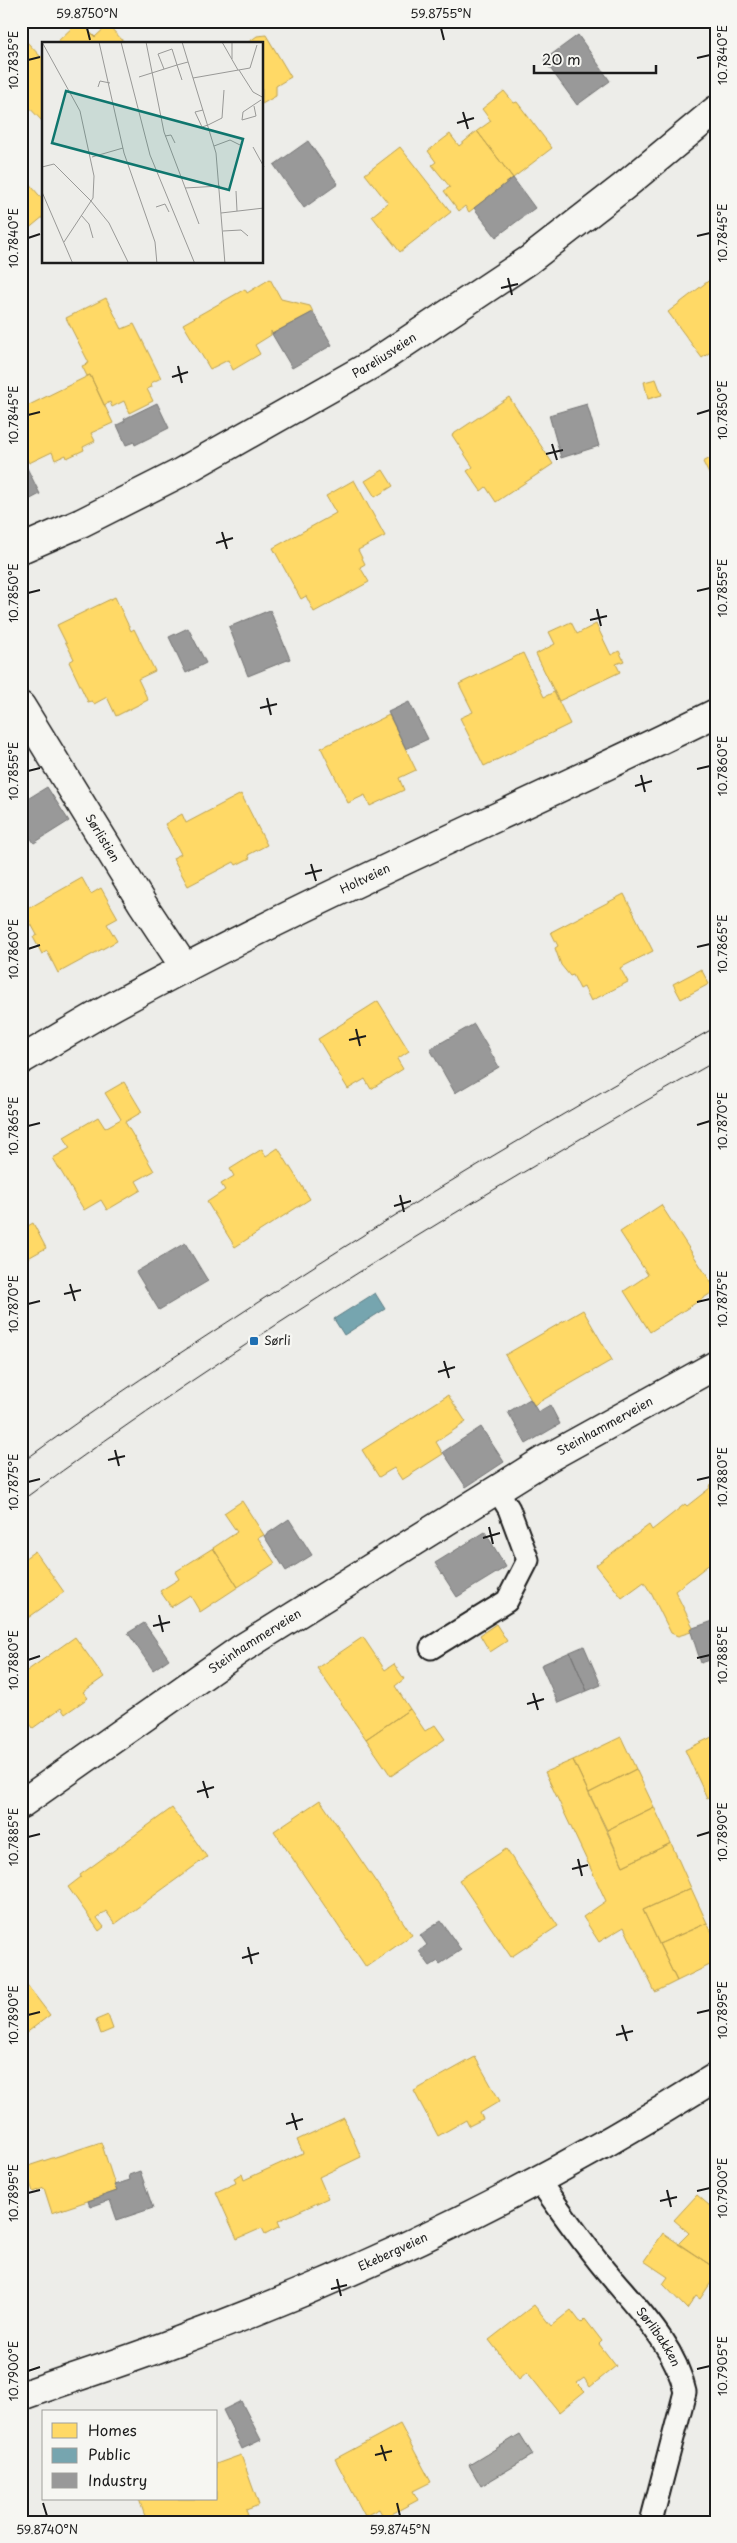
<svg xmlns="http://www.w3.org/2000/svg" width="737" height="2543" font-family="'Playpen Sans',sans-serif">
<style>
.water{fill:#a6a6a3;stroke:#6f6f6d}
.homes{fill:#ffd966;stroke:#bba050}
.public{fill:#76a5af;stroke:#5b7c83}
.industry{fill:#999;stroke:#747474}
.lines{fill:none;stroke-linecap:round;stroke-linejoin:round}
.lane-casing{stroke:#1c1c1c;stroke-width:25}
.street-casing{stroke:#1c1c1c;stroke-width:31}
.secondary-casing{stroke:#1c1c1c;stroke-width:31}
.lane{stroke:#f6f6f2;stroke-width:21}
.street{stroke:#f6f6f2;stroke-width:28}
.secondary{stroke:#f6f6f2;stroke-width:28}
.tram{stroke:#1c1c1c;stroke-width:1}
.ticks{fill:none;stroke:#1c1c1c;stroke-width:2}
.poi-dot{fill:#1f6fb2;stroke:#f6f6f2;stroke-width:2}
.labels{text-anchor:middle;stroke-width:5;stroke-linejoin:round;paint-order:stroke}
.street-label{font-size:12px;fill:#1c1c1c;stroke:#f6f6f2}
.poi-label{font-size:12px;fill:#1c1c1c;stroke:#f6f6f2;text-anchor:start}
.inset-road{fill:none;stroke:#999997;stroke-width:1}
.view{fill:#0f766e;fill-opacity:0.15;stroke:#0f766e;stroke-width:2.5}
.inset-edge{fill:none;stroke:#1c1c1c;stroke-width:2.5}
.neatline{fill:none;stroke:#1c1c1c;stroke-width:2}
.ticks-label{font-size:12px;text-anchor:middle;fill:#1c1c1c}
</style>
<rect width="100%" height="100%" fill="#edede9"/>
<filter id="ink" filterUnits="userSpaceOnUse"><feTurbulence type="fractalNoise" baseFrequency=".02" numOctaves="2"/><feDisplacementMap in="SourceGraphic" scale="10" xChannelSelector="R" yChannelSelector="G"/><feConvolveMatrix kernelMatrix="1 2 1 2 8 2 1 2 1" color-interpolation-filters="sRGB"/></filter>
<g filter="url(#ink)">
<path class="water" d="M520,2434L533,2455L481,2486L469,2465Z"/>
<path class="homes" d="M79,21L95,37L108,25L126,44H55Z
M700,21H716V29L711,33Z
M266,35L291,77L276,86V96L262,104V44H246L257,36Z
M26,41L41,57L44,55V123L21,99V46Z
M504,91L514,103L517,102L552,148L513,178L477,131L491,121L482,109Z
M477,131L513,178L469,212L465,206L459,211L444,191L450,187L432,165L436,162L428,151L450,134L459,146Z
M400,147L451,212L400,252L372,216L388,203L365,174Z
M21,174L44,201V216L21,235Z
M716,275V348L702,358L668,312Z
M270,279L281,299L310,306L313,312L272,334L271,331V335L255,345L260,354L233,370L228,360L210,369L183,324L245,289L247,293Z
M106,298L122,329L134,324L161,378L151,383L152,387L147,389L153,401L129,413L124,401L112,407L110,402L104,405L90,375L87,376L82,366L89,363L66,318Z
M90,375L113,423L91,433L95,441L83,447L84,450L67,458L66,455L55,460L52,452L29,463L21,447V409Z
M656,379L662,395L648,399L644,382Z
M509,397L553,464L496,502L486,487L481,491L467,471L473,467L452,435Z
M716,455V488L703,462Z
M383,470L393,486L375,497L365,481Z
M354,480L385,536L358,550L365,564L360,567L369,582L314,612L306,596L301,599L273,548L336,513L326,496Z
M716,570V587L709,573Z
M115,597L131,631L134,629L155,671L138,679L148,700L116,716L107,697L94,704L92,701L88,702L69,662L74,659L57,625Z
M571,622L577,634L596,624L611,655L619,651L624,661L616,664L620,672L559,701L536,654L555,644L549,632Z
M523,653L544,697L554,692L570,724L484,766L460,718L473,712L459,684Z
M389,715L416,770L399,778L404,790L370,806L365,795L348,803L321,748Z
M241,794L267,845L248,855L250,858L236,865L234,862L188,886L173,858L181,854L165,824L182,814L186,823Z
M82,878L91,894L101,888L118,918L107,924L117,941L58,973L47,951L42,954L33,937L37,935L24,911Z
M624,894L653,951L620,968L628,982L591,1001L584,987L580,989L573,975L570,976L561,965L555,948L558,946L551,932Z
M701,969L709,984L681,999L673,984Z
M378,1001L409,1051L397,1059L403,1069L371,1089L365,1079L348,1089L318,1039Z
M124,1082L142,1112L125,1122L154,1171L136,1181L141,1190L107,1210L101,1200L84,1210L53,1158L70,1148L64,1137L98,1117L105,1128L121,1119L105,1093Z
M278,1148L310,1199L235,1247L207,1202L225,1190L221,1184L234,1176L230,1169L262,1149L266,1156Z
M661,1205L716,1290L650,1332L624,1291L648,1275L620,1232Z
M21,1219L26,1227L33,1223L46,1248L21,1262Z
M583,1310L612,1360L534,1405L505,1355Z
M448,1395L466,1422L436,1442L443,1454L402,1480L394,1468L379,1477L362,1450Z
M716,1481V1559L675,1591L693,1627L690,1629L691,1632L678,1636L671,1633L651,1593L644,1582L622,1598L596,1565L649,1525L652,1530L685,1504L687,1506L710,1488L709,1486Z
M242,1501L264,1535L258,1538L275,1563L238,1587L213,1548L237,1532L224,1513Z
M213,1548L238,1587L200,1612L190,1595L171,1607L160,1591L179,1579L175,1572Z
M35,1551L64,1592L21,1623V1561Z
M496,1624L507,1641L490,1652L480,1635Z
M75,1637L104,1677L83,1692L88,1698L65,1714L61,1708L33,1728L21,1711V1675Z
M363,1637L385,1670L394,1664L404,1679L395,1686L410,1709L366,1739L317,1668Z
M410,1709L425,1731L435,1725L445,1739L391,1776L366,1739Z
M716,1735V1794L707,1798L685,1750Z
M621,1737L636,1769L589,1793L573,1760Z
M573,1760L623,1866L671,1843L691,1888L643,1910L677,1981L655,1992L624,1927L599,1942L583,1917L606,1901L545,1772Z
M636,1769L654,1807L607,1830L589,1793Z
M320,1800L412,1935L366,1967L274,1831Z
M654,1807L671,1843L623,1866L607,1830Z
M172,1808L207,1857L115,1924L106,1911L97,1918L104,1927L99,1931L68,1887L81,1877L80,1875Z
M506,1849L558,1926L511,1957L459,1880Z
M691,1888L707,1923L659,1944L643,1910Z
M707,1923L716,1940V1962L677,1981L659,1944Z
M21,1977L50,2015L21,2037Z
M108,2015L113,2029L101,2034L96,2020Z
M475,2057L500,2101L480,2113L483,2119L469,2126L466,2120L438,2136L414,2091Z
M344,2118L361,2157L319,2177L328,2198L278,2221L280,2226L265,2234L262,2228L237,2239L216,2192L236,2183L234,2178L242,2174L244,2180L303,2153L297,2140Z
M101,2142L117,2191L52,2213L44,2188L33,2192L25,2167Z
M716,2178V2190L710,2183Z
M697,2195L716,2211V2261L712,2266L678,2244L689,2233L674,2220Z
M663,2233L716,2269V2275L700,2299L696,2296L687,2309L663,2284L668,2277L644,2261Z
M534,2305L551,2326L571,2310L581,2323L585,2319L602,2341L599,2344L616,2366L590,2387L584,2378L577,2383L585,2391L559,2412L527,2372L519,2379L489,2340Z
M400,2424L431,2482L413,2491L418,2500L384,2518L379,2509L365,2516L335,2459Z
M241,2455L259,2505L246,2510L249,2518L239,2522H167L166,2519L147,2522L139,2499H216V2464Z"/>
<path class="public" d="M375,1293L385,1309L344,1335L334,1319Z"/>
<path class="industry" d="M578,35L610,81L577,105L544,60Z
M308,141L338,184L304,208L274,165Z
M513,178L535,208L496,237L474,208Z
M313,312L332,345L292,368L272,334Z
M157,403L169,428L135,445L134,442L126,445L117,425L125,421L124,419Z
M587,404L599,446L561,458L549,415Z
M27,468L40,494L21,504V471Z
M270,610L290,659L248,676L229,627Z
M188,628L206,663L186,673L169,637Z
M409,702L428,739L406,749L388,712Z
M47,787L69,821L34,843L21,823V803Z
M474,1024L499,1067L455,1093L430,1049Z
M185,1243L208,1281L159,1310L136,1272Z
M530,1399L538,1412L550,1405L560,1424L526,1444L508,1412Z
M481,1427L504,1462L466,1487L443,1452Z
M289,1519L312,1555L286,1571L264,1536Z
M485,1532L506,1567L457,1597L435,1563Z
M716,1620V1658L701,1663L690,1629Z
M144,1623L169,1659L153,1670L128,1633Z
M584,1646L601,1685L587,1691L570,1652Z
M570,1652L587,1691L558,1703L541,1665Z
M716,1794V1808L710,1797Z
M441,1921L461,1950L440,1964L438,1961L430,1966L419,1951L427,1945L420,1935Z
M140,2171L153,2208L117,2220L110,2200L90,2207L88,2201L117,2191L114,2185L130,2180L129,2175Z
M241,2401L261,2440L242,2449L223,2410Z"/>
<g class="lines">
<g class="lane-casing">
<g id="lane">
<path d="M431,1648L507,1601L528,1560L509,1509L498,1491"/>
<path id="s1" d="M538,2180C557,2205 575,2232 595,2257C627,2299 674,2339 685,2392L651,2522"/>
</g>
</g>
<g class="street-casing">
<g id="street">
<path id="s2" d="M21,549L81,523L178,474L376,362L529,260L623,187L716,110"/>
<path id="s3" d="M21,706L142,903L185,968"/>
<path id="s4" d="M21,1060C54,1041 86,1021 119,1003C313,897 517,811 716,713"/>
<path id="s5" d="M21,1804L241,1649L546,1459L716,1365"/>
</g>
</g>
<g class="secondary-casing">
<g id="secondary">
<path id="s6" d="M21,2396C71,2378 121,2363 170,2344C360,2275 544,2185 716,2077"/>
</g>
</g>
<use href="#lane" class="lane"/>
<use href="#street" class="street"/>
<use href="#secondary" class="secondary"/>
<path class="tram" d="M21,1463C99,1405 182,1352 263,1299C411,1203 562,1113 716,1027
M21,1501C242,1338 477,1196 716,1061"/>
</g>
</g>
<path class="ticks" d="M87,28L90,40M441,28L444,40M697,58L710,55M28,60L40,57M463,112L468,129M457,123L474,118M697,236L710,233M28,238L40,234M508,278L512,295M501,288L518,284M178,366L182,383M172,377L188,372M697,414L710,410M28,415L40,412M552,444L557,460M546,454L563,450M222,532L227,549M216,543L233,538M697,591L710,588M28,593L40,590M597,609L601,626M590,620L607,616M267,698L271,715M260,708L277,704M697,769L710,766M28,771L40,768M641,775L645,792M635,786L652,781M311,864L316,881M305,874L322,870M697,947L710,944M28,949L40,945M356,1029L360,1046M349,1040L366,1036M697,1125L710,1121M28,1126L40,1123M400,1195L404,1212M394,1206L411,1201M70,1284L75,1301M64,1294L81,1290M697,1302L710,1299M28,1304L40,1301M444,1361L449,1378M438,1372L455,1367M115,1450L119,1466M108,1460L125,1456M697,1480L710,1477M28,1482L40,1479M489,1527L493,1544M483,1538L500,1533M159,1615L163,1632M153,1626L170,1622M697,1658L710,1655M28,1660L40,1656M533,1693L538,1710M527,1704L544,1699M203,1781L208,1798M197,1792L214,1787M697,1836L710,1832M28,1837L40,1834M578,1859L582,1876M572,1869L588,1865M248,1947L252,1964M242,1958L259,1953M697,2013L710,2010M28,2015L40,2012M622,2025L627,2041M616,2035L633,2031M292,2113L297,2130M286,2124L303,2119M667,2190L671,2207M697,2191L710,2188M28,2193L40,2190M660,2201L677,2197M337,2279L341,2296M331,2289L347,2285M697,2369L710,2366M28,2371L40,2367M381,2445L386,2461M375,2455L392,2451M43,2503L47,2516M397,2503L400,2516"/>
<rect class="poi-dot" x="249" y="1336" width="10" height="10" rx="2.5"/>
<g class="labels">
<g class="street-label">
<text dy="4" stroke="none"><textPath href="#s2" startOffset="412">Pareliusveien</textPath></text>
<text dy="4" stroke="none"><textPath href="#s3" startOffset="155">Sørlistien</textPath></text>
<text dy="4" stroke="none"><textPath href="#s4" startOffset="389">Holtveien</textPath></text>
<text dy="4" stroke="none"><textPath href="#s5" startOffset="696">Steinhammerveien</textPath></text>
<text dy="4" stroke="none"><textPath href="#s5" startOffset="285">Steinhammerveien</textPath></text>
<text dy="4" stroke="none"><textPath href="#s6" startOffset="399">Ekebergveien</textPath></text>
<text dy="4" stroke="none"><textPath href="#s1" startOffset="198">Sørlibakken</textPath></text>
</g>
<g class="poi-label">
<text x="264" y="1345">Sørli</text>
</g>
</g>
<g transform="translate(42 42)">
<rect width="221" height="221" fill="#edede9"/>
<path class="inset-road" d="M0,0L38,69L52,134L51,156L22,200M57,0L82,111L113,200L115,222M79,0L108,113L153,222M104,0L122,90L157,182M140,0L174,111L183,222M180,0L196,28M190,0V17M122,27L116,12L130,7L135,23L146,20M197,28L211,50L222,56M97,35L135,23L140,38M151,36L208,26L215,3M56,45L58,39L68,41M212,64L214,74L200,78L201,70L219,58M161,68L153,70L160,85L166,83M166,83L180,76L182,48M123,94L129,93L133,101M172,104L188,98L200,104M211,105L222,125M50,115L81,106M0,125L12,122L49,159L67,181L87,222M143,146L178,144M194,149L195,169M0,150L31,222M114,165L123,162L127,170M179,171L222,166M39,173L47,182L51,196M181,189L199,188L206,194"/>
<path class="view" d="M24,49L201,97L187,148L10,101Z"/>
<rect width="221" height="221" class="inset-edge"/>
</g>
<rect width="737" height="2543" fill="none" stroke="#f6f6f2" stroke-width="55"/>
<rect x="42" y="2410" width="175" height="90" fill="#f6f6f2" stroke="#9f9f9c"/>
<rect x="52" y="2423" width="25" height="15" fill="#ffd966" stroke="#9f9f9c"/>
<text x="88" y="2436" font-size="15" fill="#1c1c1c">Homes</text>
<rect x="52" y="2448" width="25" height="15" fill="#76a5af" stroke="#9f9f9c"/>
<text x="88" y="2460" font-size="15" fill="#1c1c1c">Public</text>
<rect x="52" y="2473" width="25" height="15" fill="#999999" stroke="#9f9f9c"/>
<text x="88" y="2486" font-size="15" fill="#1c1c1c">Industry</text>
<path d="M534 65v8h122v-8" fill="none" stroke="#1c1c1c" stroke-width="2.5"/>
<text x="542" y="65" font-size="15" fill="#1c1c1c" stroke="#f6f6f2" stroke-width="4" paint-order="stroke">20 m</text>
<rect x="28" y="28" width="682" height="2488" class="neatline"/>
<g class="ticks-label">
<text x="87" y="18">59.8750°N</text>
<text x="441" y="18">59.8755°N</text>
<text transform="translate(723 55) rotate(-90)" y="4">10.7840°E</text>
<text transform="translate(14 60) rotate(-90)" y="4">10.7835°E</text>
<text transform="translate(723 233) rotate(-90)" y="4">10.7845°E</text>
<text transform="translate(14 238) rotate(-90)" y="4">10.7840°E</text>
<text transform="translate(723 410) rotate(-90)" y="4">10.7850°E</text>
<text transform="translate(14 415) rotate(-90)" y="4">10.7845°E</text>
<text transform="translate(723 588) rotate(-90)" y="4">10.7855°E</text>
<text transform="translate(14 593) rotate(-90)" y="4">10.7850°E</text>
<text transform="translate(723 766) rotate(-90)" y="4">10.7860°E</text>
<text transform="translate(14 771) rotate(-90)" y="4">10.7855°E</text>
<text transform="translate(723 944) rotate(-90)" y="4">10.7865°E</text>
<text transform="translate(14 949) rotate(-90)" y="4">10.7860°E</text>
<text transform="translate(723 1121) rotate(-90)" y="4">10.7870°E</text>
<text transform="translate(14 1126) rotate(-90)" y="4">10.7865°E</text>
<text transform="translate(723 1299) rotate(-90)" y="4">10.7875°E</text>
<text transform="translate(14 1304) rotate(-90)" y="4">10.7870°E</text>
<text transform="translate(723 1477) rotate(-90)" y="4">10.7880°E</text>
<text transform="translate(14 1482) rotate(-90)" y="4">10.7875°E</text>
<text transform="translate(723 1655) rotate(-90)" y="4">10.7885°E</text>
<text transform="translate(14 1660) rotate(-90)" y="4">10.7880°E</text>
<text transform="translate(723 1832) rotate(-90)" y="4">10.7890°E</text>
<text transform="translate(14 1837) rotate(-90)" y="4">10.7885°E</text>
<text transform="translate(723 2010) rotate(-90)" y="4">10.7895°E</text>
<text transform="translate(14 2015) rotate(-90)" y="4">10.7890°E</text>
<text transform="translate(723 2188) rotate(-90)" y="4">10.7900°E</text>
<text transform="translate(14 2193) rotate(-90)" y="4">10.7895°E</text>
<text transform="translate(723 2366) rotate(-90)" y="4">10.7905°E</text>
<text transform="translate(14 2371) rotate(-90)" y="4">10.7900°E</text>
<text x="47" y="2534">59.8740°N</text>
<text x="400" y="2534">59.8745°N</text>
</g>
</svg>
